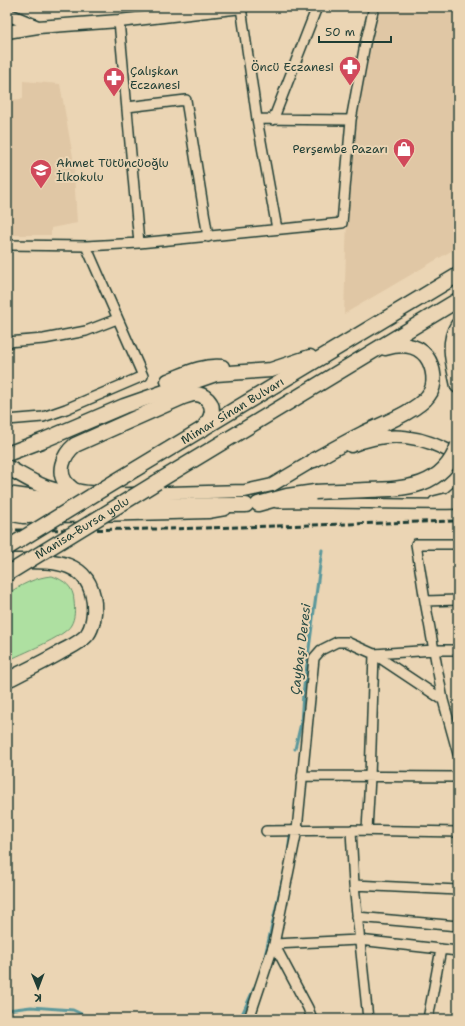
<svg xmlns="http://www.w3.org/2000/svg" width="465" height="1026" font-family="'Shantell Sans',sans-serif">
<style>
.built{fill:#e0c7a5}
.green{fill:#aee0a1;stroke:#668e6a}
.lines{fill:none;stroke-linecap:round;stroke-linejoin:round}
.stream{stroke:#5c989b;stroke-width:3}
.minor-casing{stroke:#1f3d34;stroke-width:12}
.major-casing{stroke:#1f3d34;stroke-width:15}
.highway-casing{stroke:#1f3d34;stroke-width:17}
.minor{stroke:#ebd5b4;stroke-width:9}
.major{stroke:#ebd5b4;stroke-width:12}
.highway{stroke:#ebd5b4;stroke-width:14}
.rail{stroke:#1f3d34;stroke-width:3;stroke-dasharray:6 3;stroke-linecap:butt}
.highway-bridge-casing{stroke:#1f3d34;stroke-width:17;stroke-linecap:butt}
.highway-bridge{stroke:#ebd5b4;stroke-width:14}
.labels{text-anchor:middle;stroke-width:4;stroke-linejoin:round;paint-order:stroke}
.poi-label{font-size:12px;fill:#1f3d34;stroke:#ebd5b4;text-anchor:end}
.street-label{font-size:12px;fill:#1f3d34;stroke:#ebd5b4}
.water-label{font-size:13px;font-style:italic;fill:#294c45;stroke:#ebd5b4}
</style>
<rect width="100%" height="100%" fill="#ebd5b4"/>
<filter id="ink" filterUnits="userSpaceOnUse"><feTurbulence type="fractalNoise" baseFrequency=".025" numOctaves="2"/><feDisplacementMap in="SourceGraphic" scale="8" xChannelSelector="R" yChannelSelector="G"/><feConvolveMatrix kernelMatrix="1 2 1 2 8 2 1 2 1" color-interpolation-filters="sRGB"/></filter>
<g filter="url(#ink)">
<path class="built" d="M380,7H458V247L344,314L347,218L355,120Z
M23,81L60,84L73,157L77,223L51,228V235H7V100L23,99Z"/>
<path class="green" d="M52,576C64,580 74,587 74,601C75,610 75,618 71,625C65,637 20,654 7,661V594C21,585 36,577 52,576Z"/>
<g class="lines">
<path class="stream" d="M295,749L301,723L303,694L322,550
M288,854L290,836
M263,965L282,881
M7,1010L31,1007L73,1010L92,1019
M240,1019L258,980"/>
<g class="minor-casing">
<path id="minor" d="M241,7L257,119L277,229
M119,21L139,243
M127,107L186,100L208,237
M257,119L351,120
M273,120L317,7
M7,245L86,246L139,243L342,223L351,120L365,44L374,7
M7,342L44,339L86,331L117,319
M7,420L43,417L66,409L143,376L86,246
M434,501L450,497L458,490
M277,503C338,502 398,505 458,504
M458,544H416L425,601L443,700L458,754
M425,601L458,600
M302,776L458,777
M351,830L354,885L368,1019
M367,830L370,777L374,654L434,650H458
M266,831L351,830L458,832
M354,885L458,890
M357,917L458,926
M274,944L359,940L458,951
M274,944L308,1008L312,1019
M249,1019L274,944L297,830L314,658L321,650L337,642H347L374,654L443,700
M428,1019L441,949"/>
</g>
<g class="major-casing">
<path id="major" d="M7,14L38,27
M7,32L38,27L119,21L242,7
M351,446C390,430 422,435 458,456
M7,493L50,499L75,497
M93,495L245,491L272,485L314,460L323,457
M7,514L23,517L208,512L225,509"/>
</g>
<g class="highway-casing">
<g id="highway">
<path d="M458,325C446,343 454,366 458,386"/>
<path d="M168,381C186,374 202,365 222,367"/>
<path d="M7,454L44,440L124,406L216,374L271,370L310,357"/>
<path d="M314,460C330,451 346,442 362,434C380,425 417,411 428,396C437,385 434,367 426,356C415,343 400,344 385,348"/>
<path d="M7,467C34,482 48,493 80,493"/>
<path id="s1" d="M116,481L458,275"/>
<path d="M157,482L458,300"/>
<path d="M99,494C91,493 80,493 74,490C72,489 70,487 69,486C55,474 63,455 75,445L183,397C186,396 189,395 193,394C204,393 215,403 211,415C210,420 206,424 203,429"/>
<path d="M7,503L30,506L246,505"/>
<path d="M258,504L287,496L315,492"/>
<path d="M7,561C43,562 89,554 94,603C95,613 93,627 87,635C80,643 70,647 61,652C44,662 25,671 7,680"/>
</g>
</g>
<use href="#minor" class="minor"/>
<use href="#major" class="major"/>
<use href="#highway" class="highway"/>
<path class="rail" d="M7,530L167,529L458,521"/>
<g class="highway-bridge-casing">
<g id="highway-bridge">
<path d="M315,492C332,491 350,491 367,490C405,489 443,488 458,445"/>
<path d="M7,548L116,481"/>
<path id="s2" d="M7,574L157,482"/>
</g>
</g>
<use href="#highway-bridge" class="highway-bridge"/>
</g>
</g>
<defs>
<g id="pharmacy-pin" transform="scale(1.15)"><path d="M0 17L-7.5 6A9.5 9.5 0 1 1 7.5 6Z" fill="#d1495b" stroke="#ebd5b4"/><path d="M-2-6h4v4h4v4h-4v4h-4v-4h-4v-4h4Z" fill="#fff"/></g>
<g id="shop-pin" transform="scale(1.15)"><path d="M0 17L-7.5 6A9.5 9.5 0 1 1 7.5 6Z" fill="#d1495b" stroke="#ebd5b4"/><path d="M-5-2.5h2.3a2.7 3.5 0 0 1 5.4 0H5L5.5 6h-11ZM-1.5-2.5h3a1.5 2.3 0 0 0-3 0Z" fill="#fff"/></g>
<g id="school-pin" transform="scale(1.15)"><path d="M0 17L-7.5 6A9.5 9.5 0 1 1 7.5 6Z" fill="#d1495b" stroke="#ebd5b4"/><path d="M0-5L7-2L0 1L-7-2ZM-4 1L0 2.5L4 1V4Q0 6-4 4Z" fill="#fff"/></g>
</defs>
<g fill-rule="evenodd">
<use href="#pharmacy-pin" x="350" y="67"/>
<use href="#pharmacy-pin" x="114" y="78"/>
<use href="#shop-pin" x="404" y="149"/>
<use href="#school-pin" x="41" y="170"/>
</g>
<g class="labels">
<g class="poi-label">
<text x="334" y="71">Öncü Eczanesi</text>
<text x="130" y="75" text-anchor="start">Çalışkan<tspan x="130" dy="14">Eczanesi</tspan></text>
<text x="388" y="153">Perşembe Pazarı</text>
<text x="56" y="167" text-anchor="start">Ahmet Tütüncüoğlu<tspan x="56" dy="14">İlkokulu</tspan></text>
</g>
<g class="street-label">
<text dy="4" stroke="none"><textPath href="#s1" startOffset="136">Mimar Sinan Bulvarı</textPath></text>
<text dy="4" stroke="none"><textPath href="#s2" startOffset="88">Manisa-Bursa yolu</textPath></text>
</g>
<g class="water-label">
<text transform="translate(300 649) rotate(-83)" y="5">Çaybaşı Deresi</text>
</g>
</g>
<rect width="465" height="1026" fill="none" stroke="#ebd5b4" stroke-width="24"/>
<rect x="12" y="12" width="441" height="1002" fill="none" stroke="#1f3d34" stroke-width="1.5" filter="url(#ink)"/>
<g transform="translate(38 988) rotate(179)" stroke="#ebd5b4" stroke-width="3" paint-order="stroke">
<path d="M0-3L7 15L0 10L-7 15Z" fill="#1f3d34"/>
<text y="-6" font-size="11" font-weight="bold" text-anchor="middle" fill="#1f3d34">K</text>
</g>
<path d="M319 36v6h72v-6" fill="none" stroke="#1f3d34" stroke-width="2"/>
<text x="325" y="36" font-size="12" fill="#1f3d34" stroke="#ebd5b4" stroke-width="3" paint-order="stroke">50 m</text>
</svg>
